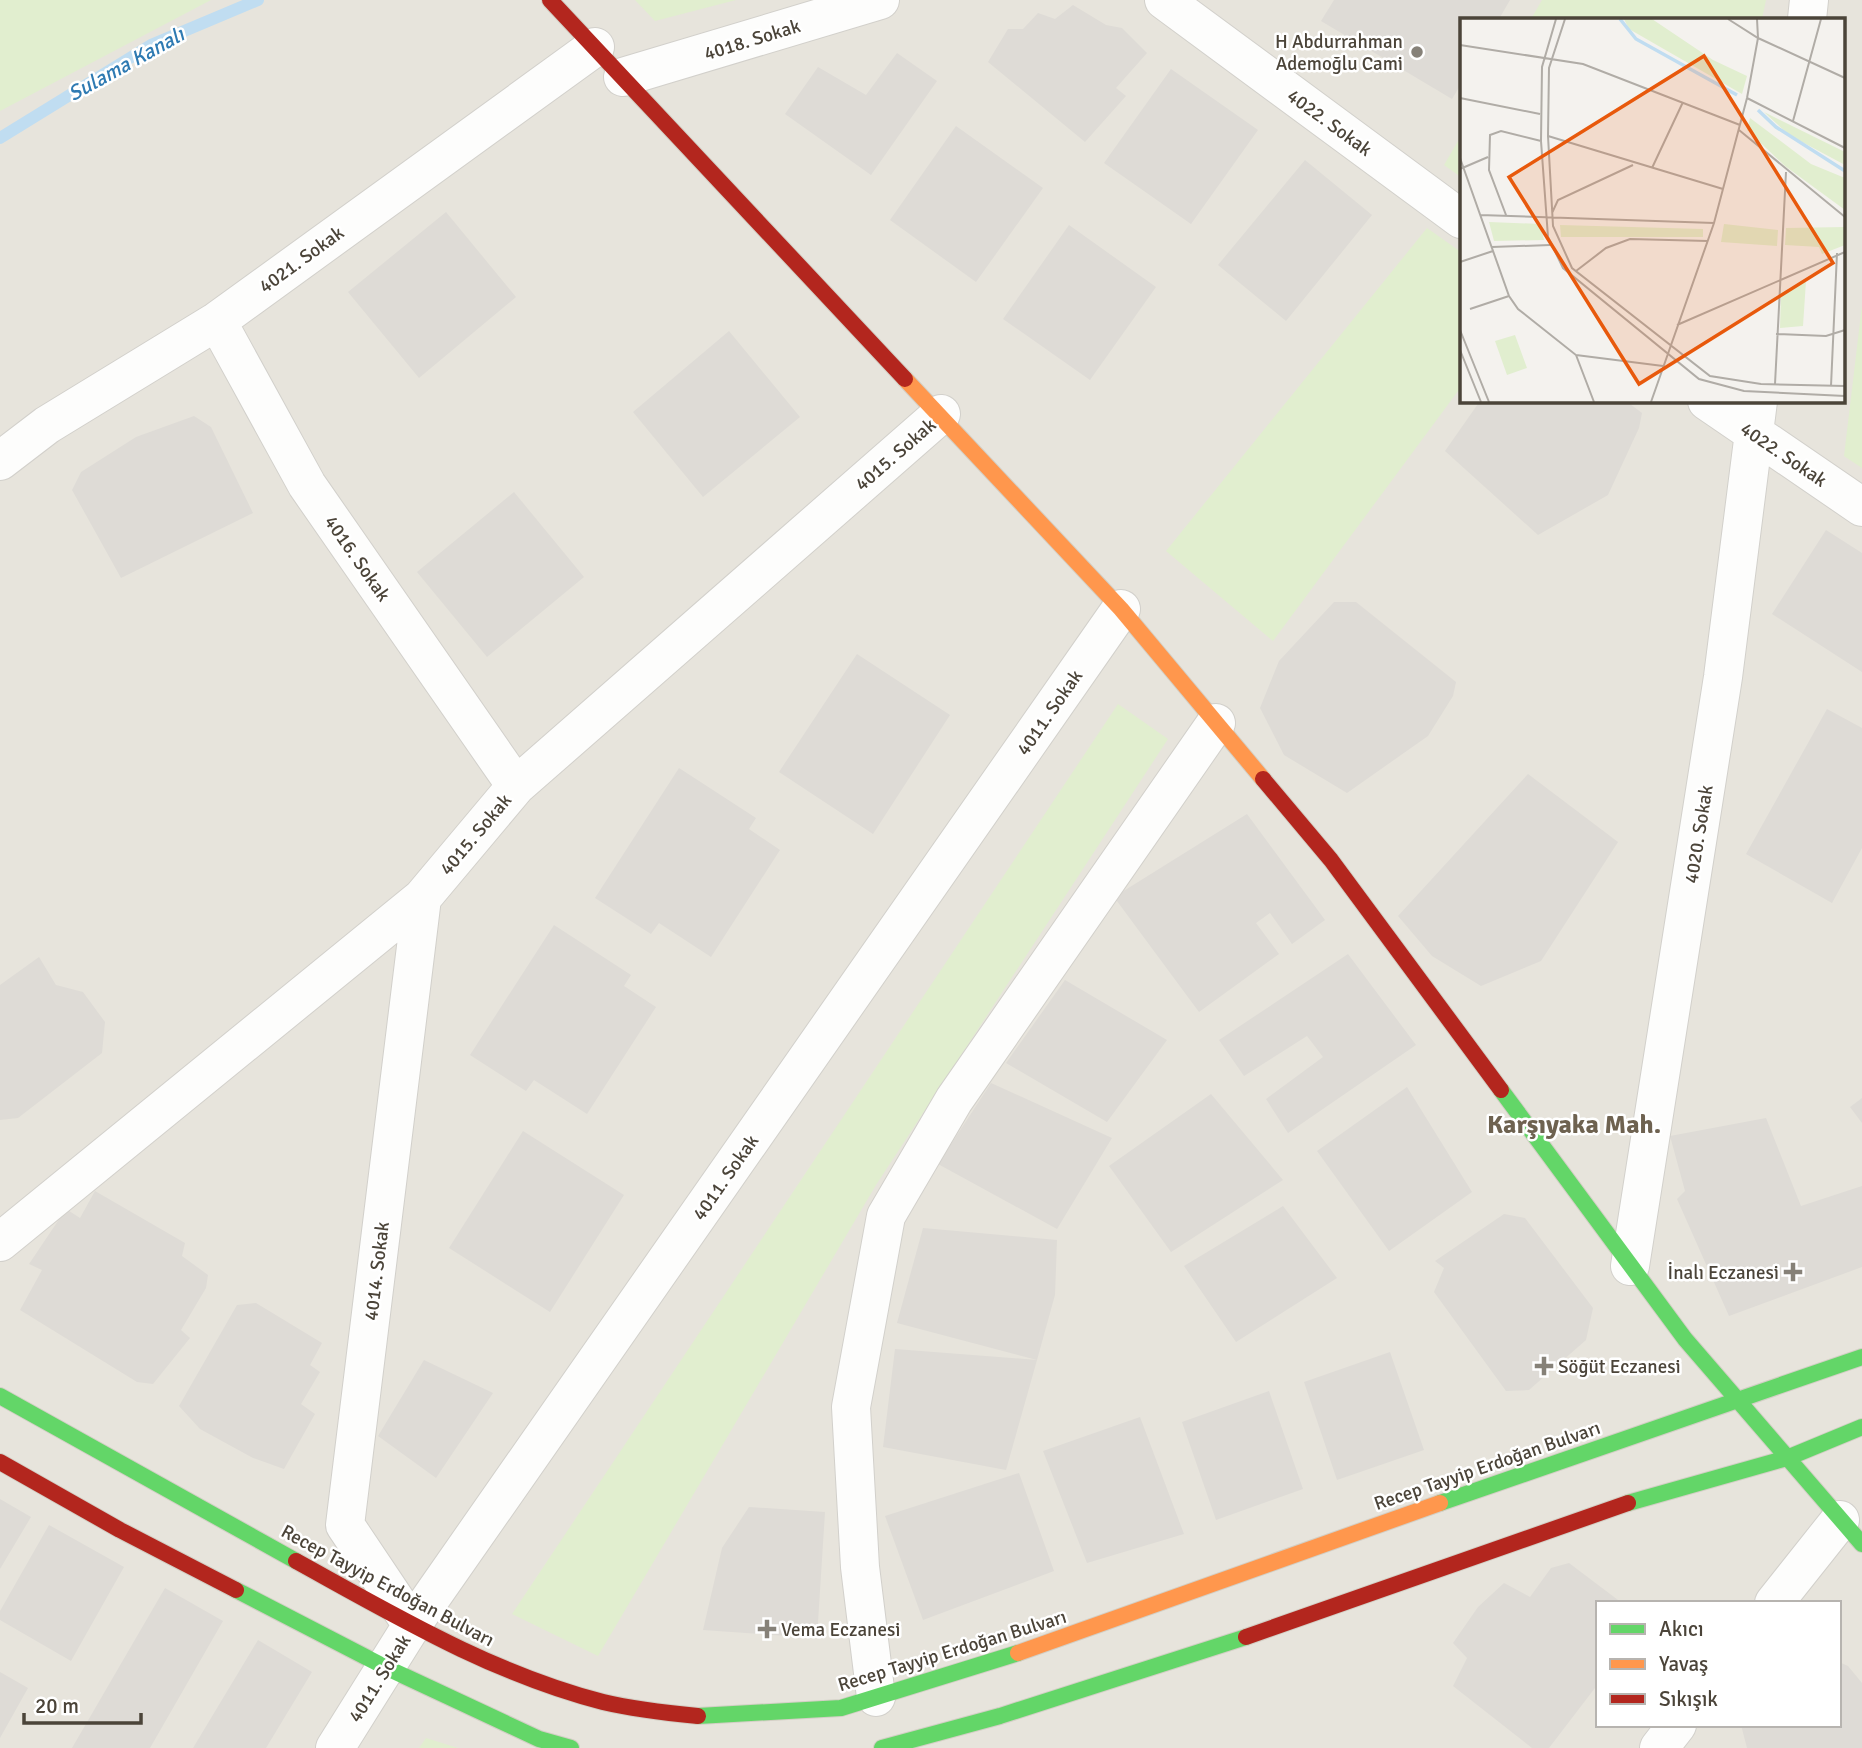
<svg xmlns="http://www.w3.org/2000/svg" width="1862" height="1748" font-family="Signika,sans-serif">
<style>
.residential{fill:#e7e4dc;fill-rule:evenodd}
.green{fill:#e1eecf}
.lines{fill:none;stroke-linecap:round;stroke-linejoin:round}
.stream{stroke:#c0ddf1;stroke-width:12}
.building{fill:#dedbd6}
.street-casing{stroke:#d2d0cb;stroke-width:40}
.fast-casing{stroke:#d3cfc5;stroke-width:18}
.slow-casing{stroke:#d3cfc5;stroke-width:18}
.jam-casing{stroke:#d3cfc5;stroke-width:18}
.street{stroke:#fdfdfc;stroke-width:38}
.fast{stroke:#63d668;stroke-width:16}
.slow{stroke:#ff974d;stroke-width:16}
.jam{stroke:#b3261e;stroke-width:16}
.poi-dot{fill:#868178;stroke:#fff;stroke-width:2.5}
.labels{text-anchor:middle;stroke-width:5;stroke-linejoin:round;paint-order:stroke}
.street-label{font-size:19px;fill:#4b4439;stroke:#fff}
.poi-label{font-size:19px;fill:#4b4439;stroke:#fff;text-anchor:end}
.water-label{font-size:21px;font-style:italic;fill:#2e7ab2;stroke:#fff}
.district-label{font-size:26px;font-weight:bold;fill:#6e6250;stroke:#fff}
.inset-river{fill:none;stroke:#c0ddf1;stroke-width:3.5}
.inset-road{fill:none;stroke:#b0aca6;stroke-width:2}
.view{fill:#e8590c;fill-opacity:0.15;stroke:#e8590c;stroke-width:3.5}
.inset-edge{fill:none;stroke:#4b4439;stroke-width:3.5}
</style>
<rect width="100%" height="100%" fill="#f4f2ee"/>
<path class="residential" d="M0,0H1862V1748H0ZM1461,19H1843V401H1461ZM1598,1603H1839V1725H1598Z"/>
<path class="green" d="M0,0H211L0,111Z
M635,0H736L655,21Z
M1542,0H1766L1762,19H1531Z
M1461,136V177L1444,165Z
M1427,228L1461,252V387L1273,641L1166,551Z
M1862,305V468L1844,456Z
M1118,704L1168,739L876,1185L598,1656L512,1614Z
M426,1738L458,1748H419Z"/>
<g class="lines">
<path class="stream" d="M0,138L151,45L258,0"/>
</g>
<path class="building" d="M1334,0H1510L1499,19H1461V84L1452,99L1321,21Z
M1073,5L1106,25L1122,28L1147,53L1116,88L1126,96L1085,142L988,62L1008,29H1023L1038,13L1055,19Z
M897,53L937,81L871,175L785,114L818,67L866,95Z
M1171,69L1258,130L1191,224L1104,163Z
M956,126L1043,188L976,282L890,220Z
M1305,160L1372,215L1286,321L1218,265Z
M446,212L516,297L419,378L348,292Z
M1069,225L1156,287L1090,380L1003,319Z
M729,331L800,417L703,497L633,412Z
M1480,401H1626L1642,413L1639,428L1608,495L1538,535L1445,451Z
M194,416L211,427L253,513L121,578L72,490L81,472L136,437Z
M514,492L584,577L487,657L417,572Z
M1826,530L1862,553V672L1772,614Z
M1334,602H1356L1456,682L1453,696L1428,736L1347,793L1284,755L1260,708L1279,661Z
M857,654L950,715L873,834L779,772Z
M1827,709L1862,728V848L1832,903L1746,854Z
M679,768L756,818L749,829L780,850L711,957L659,923L651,934L595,898Z
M1528,774L1618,842L1541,961L1481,986L1432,956L1398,916Z
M1247,814L1325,920L1292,944L1270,913L1256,923L1279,954L1199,1012L1114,897Z
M554,925L631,975L624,986L656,1007L587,1114L534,1080L526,1091L470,1055Z
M1348,954L1416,1045L1288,1133L1266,1099L1323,1057L1307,1036L1244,1076L1219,1040Z
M39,957L56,985L83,992L105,1022L102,1053L18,1118L0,1120V985Z
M1065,980L1167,1040L1107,1122L1006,1063Z
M991,1083L1112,1138L1057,1229L938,1164Z
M1407,1087L1472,1192L1389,1251L1317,1151Z
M1211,1094L1283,1180L1171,1252L1109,1166Z
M1862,1098V1123L1850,1107Z
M1766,1118L1801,1206L1862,1186V1267L1729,1316L1677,1199L1685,1191L1670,1136Z
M523,1131L624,1195L550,1312L449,1248Z
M95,1191L185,1243L182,1256L208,1275L206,1288L181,1330L190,1338L153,1384L137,1382L20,1310L42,1270L29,1264L66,1209L80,1218Z
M1283,1206L1337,1278L1236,1342L1184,1266Z
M1504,1214L1525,1218L1593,1308L1586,1340L1529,1390L1506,1391L1434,1292L1444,1268L1435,1261Z
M923,1228L1057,1240L1055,1295L1037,1360L897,1323Z
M256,1303L322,1343L310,1365L320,1372L301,1404L315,1414L284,1469L253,1458L200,1429L179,1406L237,1305Z
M895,1349L1037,1360L1006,1470L883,1447Z
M1390,1352L1424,1450L1337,1480L1304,1382Z
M424,1360L493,1393L436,1478L378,1436Z
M1269,1391L1303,1489L1216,1520L1182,1422Z
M1140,1417L1184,1534L1087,1563L1043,1451Z
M1019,1473L1054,1571L923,1620L885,1516Z
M0,1499L31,1517L0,1569Z
M749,1507L825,1512L817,1638L703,1630L722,1548Z
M49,1525L124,1567L71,1661L0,1620V1611Z
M1569,1563L1622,1603H1598V1684L1549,1748H1532L1453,1686L1467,1658L1453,1643L1478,1607L1504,1583L1530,1597L1551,1568Z
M165,1588L223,1621L150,1748H72Z
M258,1640L312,1672L266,1748H193Z
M1839,1662L1848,1666L1862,1683V1748H1747L1741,1725H1839Z
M0,1672L28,1688L0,1738Z"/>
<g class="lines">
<g class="street-casing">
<path id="street" d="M1164,0L1461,219
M1807,19L1809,0
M623,77L880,0
M217,321L307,485L516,786
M1707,401L1862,507
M0,461L47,425L217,321L595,47
M0,1242L422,898L516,786L941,414
M1630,1266L1723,677L1758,401
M1774,1603L1840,1520
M412,1625L345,1525L422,898
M876,1697L860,1567L851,1407L886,1216L954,1100L1216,723
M335,1748L412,1625L1121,609
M1659,1748L1677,1725"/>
</g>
<g class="fast-casing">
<path id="fast" d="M1501,1090L1685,1339L1862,1544
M0,1396L296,1561
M1440,1503L1862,1357
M1628,1503L1787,1458L1862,1427
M236,1590L385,1667L539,1739L571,1748
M698,1716L841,1708L1018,1653
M882,1748L1000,1716L1246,1637"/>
</g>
<g class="slow-casing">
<path id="slow" d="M905,379L1121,609L1263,779
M1018,1653L1440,1503"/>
</g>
<g class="jam-casing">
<path id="jam" d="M550,0L905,379
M1263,779L1331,860L1501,1090
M0,1462L120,1530L236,1590
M296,1561C394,1615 493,1674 603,1702C633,1709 667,1713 698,1716
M1246,1637L1628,1503"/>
</g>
<use href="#street" class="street"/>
<use href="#fast" class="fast"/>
<use href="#slow" class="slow"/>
<use href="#jam" class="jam"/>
</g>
<g class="poi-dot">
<circle cx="1417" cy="52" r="7"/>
<path d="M1789.5 1261.5h7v7h7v7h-7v7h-7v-7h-7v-7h7z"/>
<path d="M1540.5 1355.5h7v7h7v7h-7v7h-7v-7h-7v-7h7z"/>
<path d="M763.5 1618.5h7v7h7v7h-7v7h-7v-7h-7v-7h7z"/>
</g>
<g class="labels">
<g class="street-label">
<text transform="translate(752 39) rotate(-17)" y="7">4018. Sokak</text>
<text transform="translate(1330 122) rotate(36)" y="7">4022. Sokak</text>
<text transform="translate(301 259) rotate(-36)" y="7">4021. Sokak</text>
<text transform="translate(895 454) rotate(-41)" y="7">4015. Sokak</text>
<text transform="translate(1784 454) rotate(34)" y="7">4022. Sokak</text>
<text transform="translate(358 558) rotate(55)" y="7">4016. Sokak</text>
<text transform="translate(1049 712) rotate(-55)" y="7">4011. Sokak</text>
<text transform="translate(475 834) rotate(-50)" y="7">4015. Sokak</text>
<text transform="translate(1698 834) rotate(-81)" y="7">4020. Sokak</text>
<text transform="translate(725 1177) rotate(-55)" y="7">4011. Sokak</text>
<text transform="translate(376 1271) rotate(-83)" y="7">4014. Sokak</text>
<text transform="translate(1487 1465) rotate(-19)" y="7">Recep Tayyip Erdoğan Bulvarı</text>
<text transform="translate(388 1585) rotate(28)" y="7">Recep Tayyip Erdoğan Bulvarı</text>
<text transform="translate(952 1650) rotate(-17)" y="7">Recep Tayyip Erdoğan Bulvarı</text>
<text transform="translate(379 1678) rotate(-58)" y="7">4011. Sokak</text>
</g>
<g class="poi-label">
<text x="1403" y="48">H Abdurrahman<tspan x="1403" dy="22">Ademoğlu Cami</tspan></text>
<text x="1779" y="1279">İnalı Eczanesi</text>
<text x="1558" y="1373" text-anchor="start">Söğüt Eczanesi</text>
<text x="781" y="1636" text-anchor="start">Vema Eczanesi</text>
</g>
<g class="water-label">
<text transform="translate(126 64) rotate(-29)" y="7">Sulama Kanalı</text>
</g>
<g class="district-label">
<text x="1574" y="1133">Karşıyaka Mah.</text>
</g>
</g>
<g transform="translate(1460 18)">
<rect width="385" height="385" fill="#f4f2ee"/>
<path d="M164,1H192L253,42L287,58L282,76L169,11ZM304,94L385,134V147L329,117ZM290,100L351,146L385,160V192L325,148L287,112ZM29,204L80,206L84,222L34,223ZM264,206L318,212L317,228L261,224ZM100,207L243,211V219H101ZM385,209V227L362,236L359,229L325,227L326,210ZM346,263L343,308L320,310L321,275ZM55,317L67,350L47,357L35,323Z" fill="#e1eecf"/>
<path class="inset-river" d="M160,1L176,21L277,77M298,92L316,109L385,153"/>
<path class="inset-road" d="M96,1L82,49L81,123L88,219L103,250L239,361L284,373L385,378M105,1L89,50L88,118L93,208L112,250L250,358L301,366L385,368M268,1L298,20L385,60M0,27L123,46L280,107M0,80L80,96M287,80L385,130M333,103L361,1M279,112L385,199M88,118L263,171M0,140L49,278L58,291L116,337L134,384M192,150L223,84M0,151L28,139M92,195L98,182L173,147M20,197L254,205M46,197L29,152L30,117L41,113L81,123M32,229L90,227M0,244L33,233M116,253L146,230L170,221L248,223M10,291L49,278M217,307L385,234M0,312L29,384M316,316L366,318L385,312M0,332L21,384M116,337L203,348M315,366L326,154M371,368L377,235M191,384L254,205L287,80L298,20L297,1"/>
<path class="view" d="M244,38L373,245L179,366L49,159Z"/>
<rect width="385" height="385" class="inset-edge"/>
</g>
<rect x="1596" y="1601" width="245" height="126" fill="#ffffff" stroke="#b7b4b0" stroke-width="2"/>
<rect x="1610" y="1624" width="35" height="10" fill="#63d668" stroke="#b7b4b0" stroke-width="2"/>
<text x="1659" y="1636" font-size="21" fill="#4b4439">Akıcı</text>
<rect x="1610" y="1659" width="35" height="10" fill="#ff974d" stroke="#b7b4b0" stroke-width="2"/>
<text x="1659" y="1671" font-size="21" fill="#4b4439">Yavaş</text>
<rect x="1610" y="1694" width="35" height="10" fill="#b3261e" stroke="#b7b4b0" stroke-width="2"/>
<text x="1659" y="1706" font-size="21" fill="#4b4439">Sıkışık</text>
<path d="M24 1713v10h117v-10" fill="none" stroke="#4b4439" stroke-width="3.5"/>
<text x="35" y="1713" font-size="21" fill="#4b4439" stroke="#ffffff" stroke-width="5" paint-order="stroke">20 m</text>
</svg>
